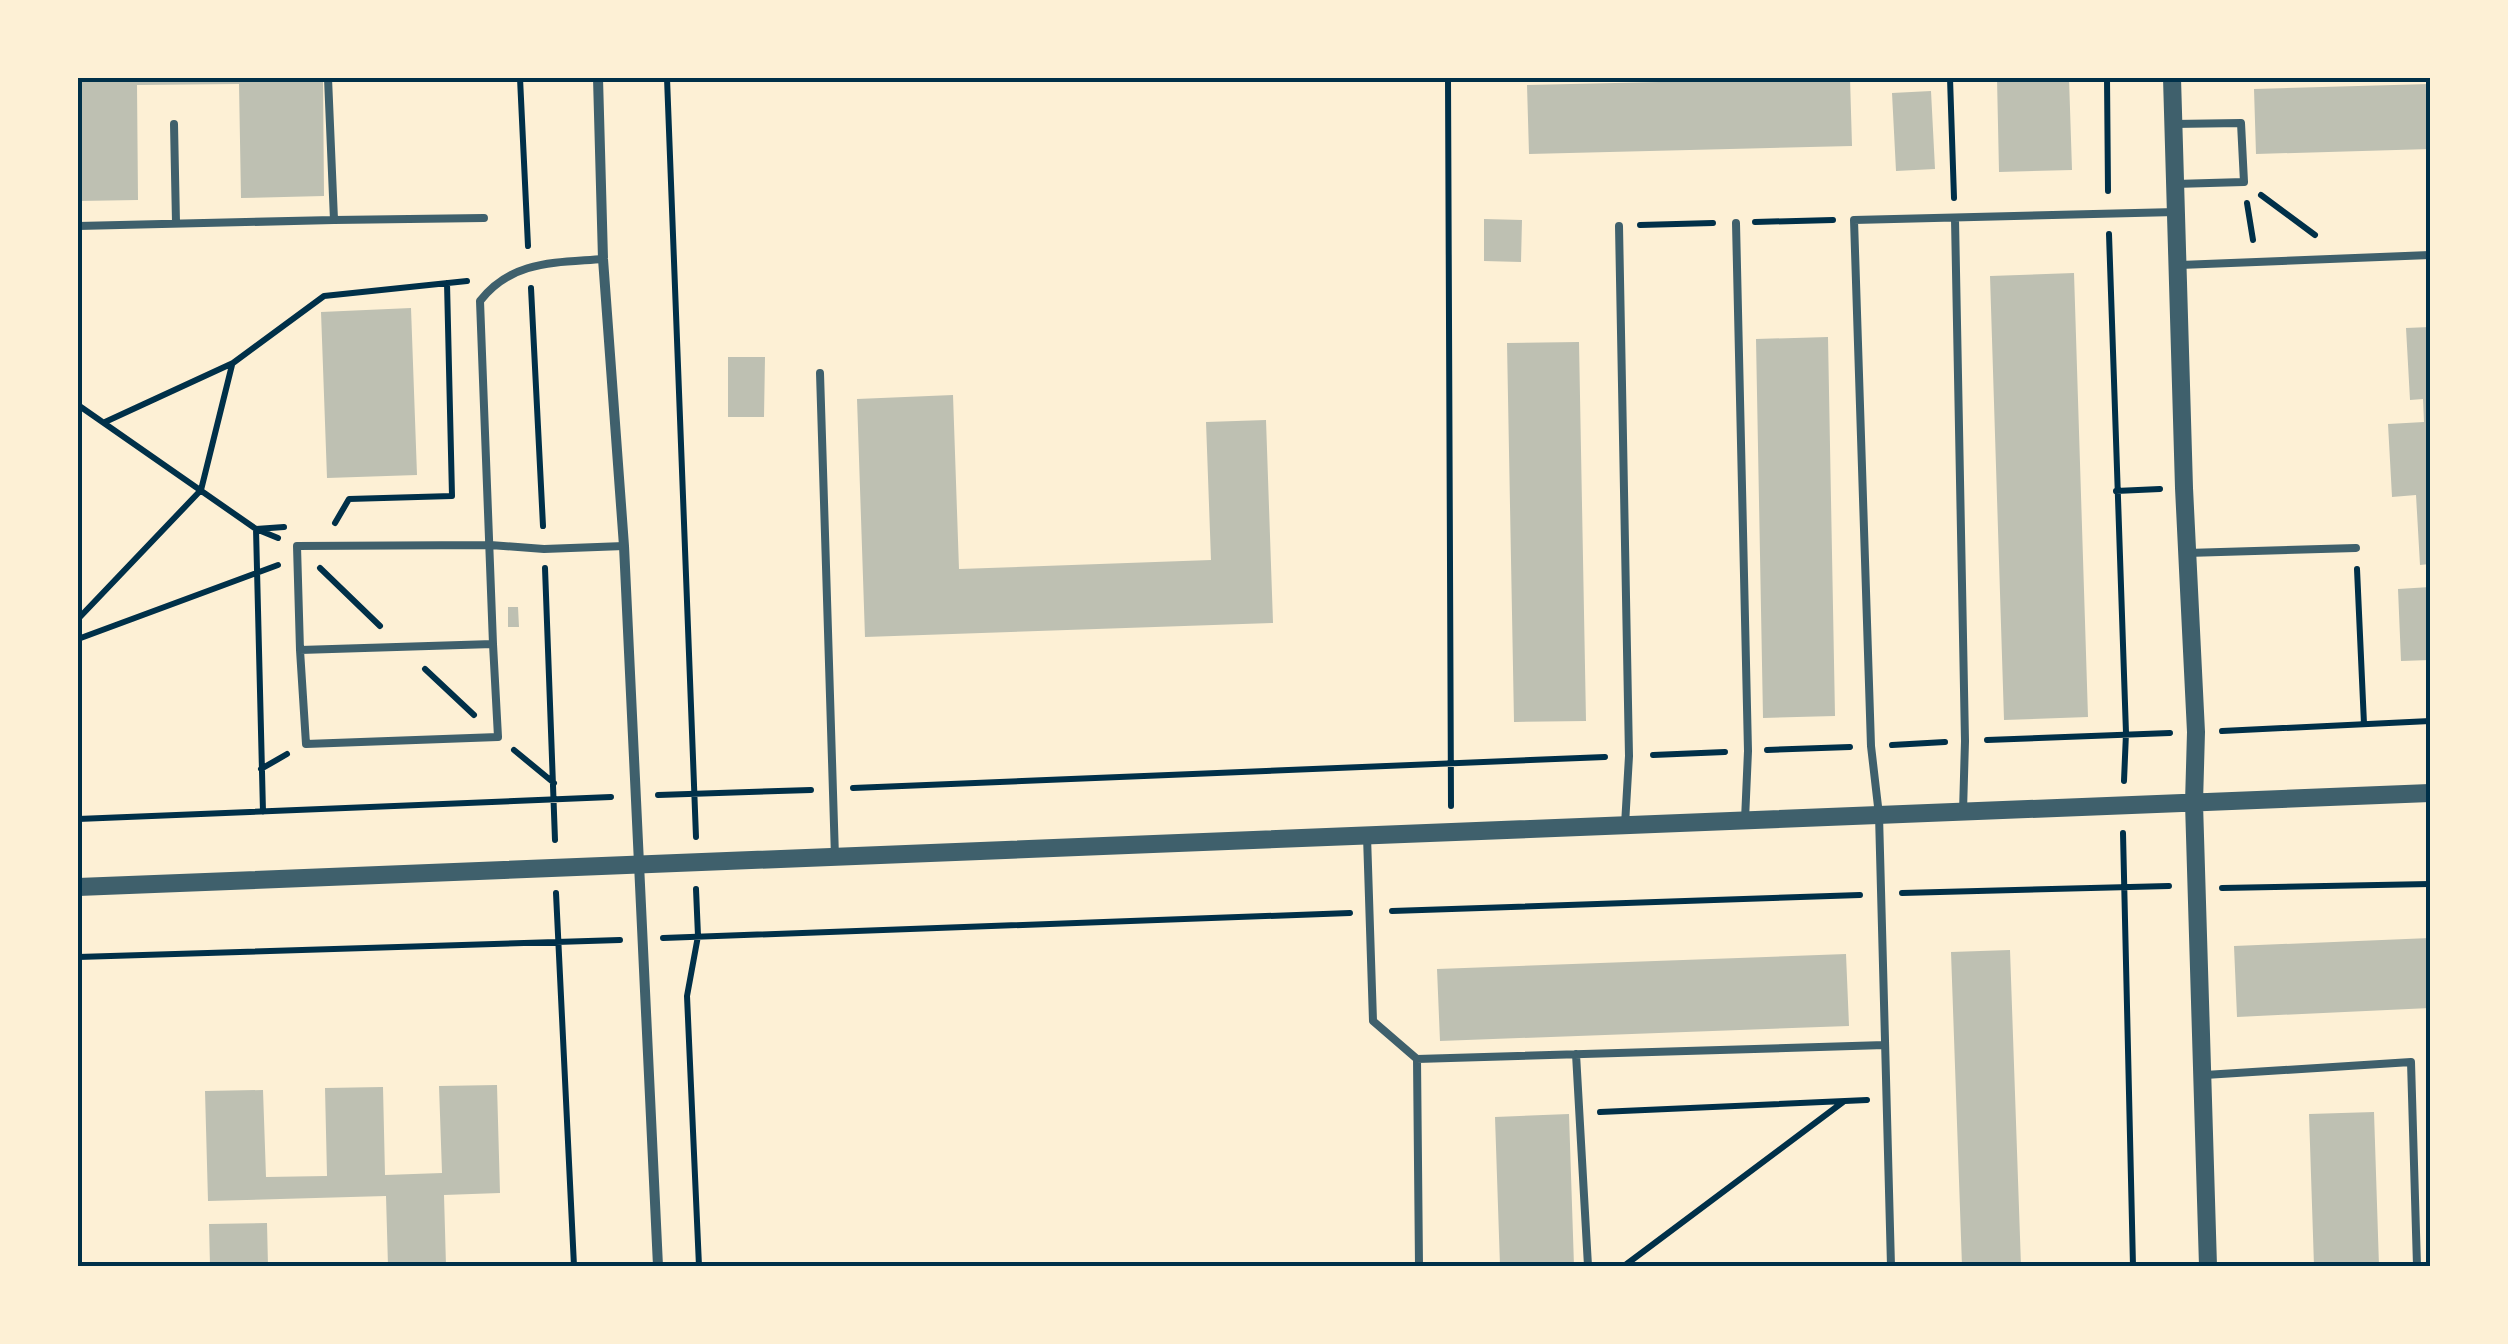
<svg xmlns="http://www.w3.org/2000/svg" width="2508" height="1344" font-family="Rubik,sans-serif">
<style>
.building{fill:#bec0b2}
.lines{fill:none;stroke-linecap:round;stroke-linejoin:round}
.path{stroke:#003049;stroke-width:6}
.service{stroke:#3f606c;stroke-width:8}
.minor{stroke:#3f606c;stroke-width:10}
.tertiary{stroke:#3f606c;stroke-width:18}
.neatline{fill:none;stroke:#003049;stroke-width:4}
</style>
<rect width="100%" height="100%" fill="#fdf0d5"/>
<path class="building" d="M78,78H323L324,196L241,198L239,84L137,85L138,200L78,201Z
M1837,78H1850L1852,146L1529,154L1527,85Z
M1997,78H2069L2072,170L1999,172Z
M2430,84V149L2256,154L2254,89Z
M1931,91L1935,169L1896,171L1892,93Z
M1484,219L1522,220L1521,262L1484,261Z
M2074,273L2088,717L2004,720L1990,276Z
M411,308L417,475L327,478L321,312Z
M2430,327V564L2420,565L2416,495L2392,497L2388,424L2424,422L2423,399L2410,400L2406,328Z
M1828,337L1835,716L1763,718L1756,339Z
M1579,342L1586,721L1514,722L1507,343Z
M728,357H765L764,417H728Z
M953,395L959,569L1211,560L1206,422L1266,420L1273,623L865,637L857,399Z
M2430,587V660L2401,661L2398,589Z
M508,607H518L519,627H508Z
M2430,938V1008L2237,1017L2234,946Z
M2010,950L2021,1266H1962L1951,952Z
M1846,954L1849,1026L1440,1041L1437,969Z
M497,1085L500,1193L444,1195L446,1266H388L386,1196L208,1201L205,1091L263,1090L266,1177L327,1176L325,1088L383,1087L385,1175L442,1173L439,1086Z
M2374,1112L2379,1266H2314L2309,1114Z
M1569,1114L1574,1266H1500L1495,1117Z
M267,1223L268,1266H210L209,1224Z"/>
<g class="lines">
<path class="path" d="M520,78L528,246
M667,78L696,837
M1448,78L1451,806
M1950,78L1954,198
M2107,78L2108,191
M2261,195L2315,235
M2247,203L2253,240
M1755,222L1833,220
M1640,225L1713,223
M2109,234L2126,733L2124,781
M531,288L543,526
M78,405L256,529L278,538
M105,422L233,363L324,296L467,281
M2116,491L2160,489
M335,523L349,499L452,496L447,283
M320,568L380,626
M545,568L555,840
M2357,569L2364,724
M78,619L201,490L232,365
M78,639L278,565
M425,669L474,715
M2222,731L2430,721
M1987,740L2170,733
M1892,745L1945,742
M514,750L554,783
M1767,750L1850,747
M1653,755L1725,752
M261,769L287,754
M853,788L1605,757
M658,795L811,790
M263,812L256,529L284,527
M78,819L611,797
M2123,833L2133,1266
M2222,888L2430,884
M696,889L698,936L687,996L699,1266
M556,893L574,1266
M1902,893L2169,886
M1392,911L1860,895
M663,938L1350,913
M78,957L620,940
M1600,1112L1867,1100
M1624,1266L1843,1102"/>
<path class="service" d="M174,124L176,223
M2173,124L2241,123L2244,182L2175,184
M1955,219L1965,741L1963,812
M334,220L484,218
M1736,223L1748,751L1745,820
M78,226L334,220L328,78
M1619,226L1629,756L1625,825
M603,259C555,263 512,260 480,301L493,644L300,650L297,546L490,545L544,549L624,546
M2180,265L2430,255
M820,373L835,857
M2187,553L2356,548
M300,650L306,744L498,737L493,644
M1367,836L1373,1021L1417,1059L1885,1045
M1576,1054L1588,1266
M1417,1059L1419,1266
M2205,1075L2411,1062L2417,1266
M1891,1266L1879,815L1871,746L1854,220L2176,212"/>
<path class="minor" d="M598,78L603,259L624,546L658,1266"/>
<path class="tertiary" d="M2172,78L2184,488L2196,732L2194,803L2208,1266
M78,887L2430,793"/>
</g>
<rect width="2508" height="1344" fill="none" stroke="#fdf0d5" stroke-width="160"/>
<rect x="80" y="80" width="2348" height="1184" class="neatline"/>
</svg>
